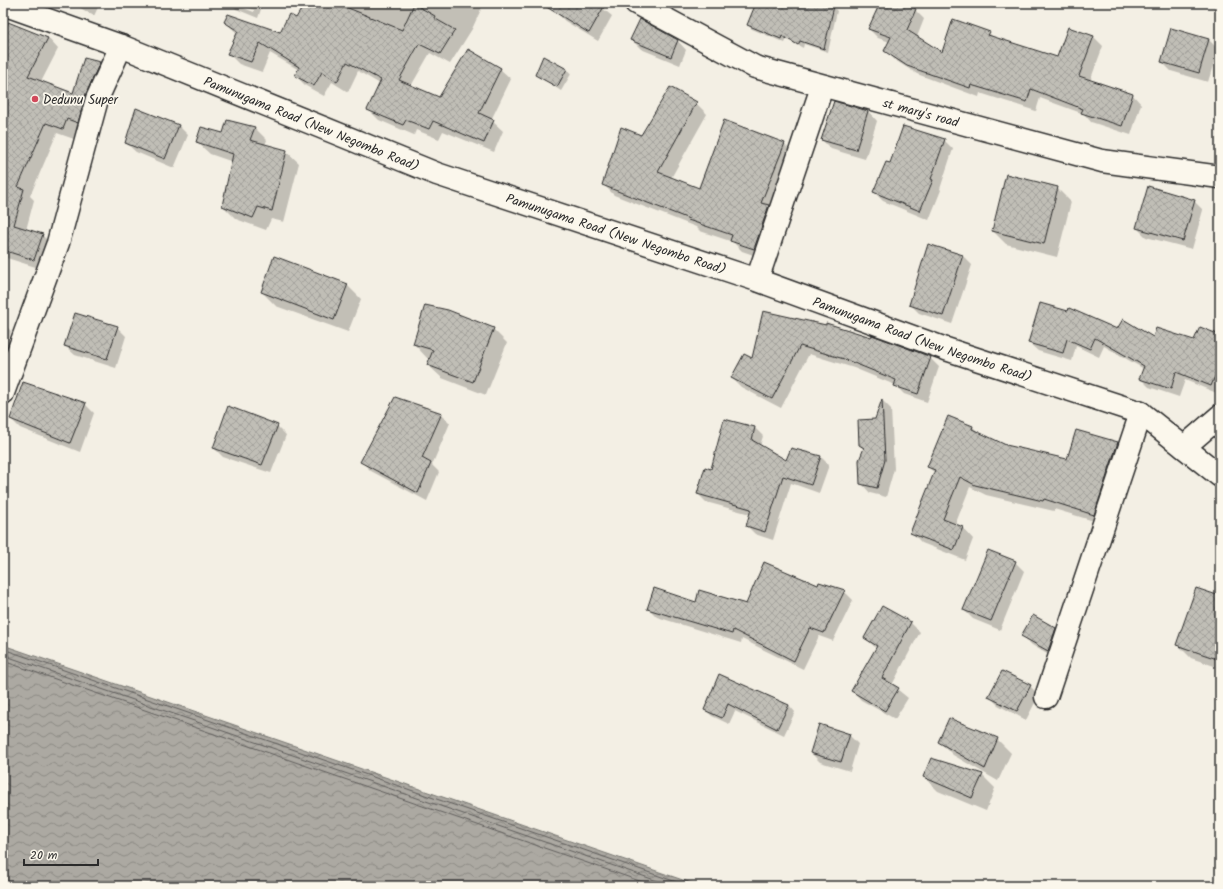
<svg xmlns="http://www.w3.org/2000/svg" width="1223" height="889" font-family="Kalam,sans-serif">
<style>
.water{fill:url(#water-waves);stroke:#787772}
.shadow{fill:#0003;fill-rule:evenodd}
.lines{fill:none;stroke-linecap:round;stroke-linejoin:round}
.shore{stroke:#5f5d5b;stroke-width:1}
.building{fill:url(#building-cross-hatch);stroke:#2b2b2b}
.minor-casing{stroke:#2b2b2b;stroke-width:25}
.major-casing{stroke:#2b2b2b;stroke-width:25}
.minor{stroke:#fbf7ec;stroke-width:22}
.major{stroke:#fbf7ec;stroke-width:22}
.poi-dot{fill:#d1495b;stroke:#fbf7ec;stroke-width:1.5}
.labels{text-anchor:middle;stroke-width:3.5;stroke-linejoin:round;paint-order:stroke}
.poi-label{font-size:13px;fill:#2b2b2b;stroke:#fbf7ec;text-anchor:start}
.street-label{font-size:13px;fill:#2b2b2b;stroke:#fbf7ec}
</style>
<defs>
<pattern id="water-waves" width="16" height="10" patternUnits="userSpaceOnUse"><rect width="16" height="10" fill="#aca9a2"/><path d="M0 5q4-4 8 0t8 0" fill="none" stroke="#8c8a84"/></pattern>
<pattern id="building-cross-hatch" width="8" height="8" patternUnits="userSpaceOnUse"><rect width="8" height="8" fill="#c0beb6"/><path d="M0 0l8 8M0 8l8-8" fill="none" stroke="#a5a39d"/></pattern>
</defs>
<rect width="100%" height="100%" fill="#f3efe4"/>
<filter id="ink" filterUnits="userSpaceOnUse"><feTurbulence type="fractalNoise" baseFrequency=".025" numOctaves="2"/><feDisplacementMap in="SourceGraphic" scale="8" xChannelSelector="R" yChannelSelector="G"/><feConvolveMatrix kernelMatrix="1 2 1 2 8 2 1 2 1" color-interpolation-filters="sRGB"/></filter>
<g filter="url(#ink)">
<path class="water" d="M3,645L700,886H3Z"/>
<path class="shadow" d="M72,3H100L94,16Z
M230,3H263L258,18L236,9ZM236,3L254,10V12L236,5Z
M306,3H484L472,29L450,64L430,53L411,86L440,99L500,69L511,79L491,120L503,131L494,152L443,131L439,139L416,130L414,135L379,120L369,110L380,84L358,71L348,92L332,82L324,96L306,86L296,76L299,70L270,53L262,72L239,64L229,54L238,34L225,22L280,33L297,20Z
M561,3H596L612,16L598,41L565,21L556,12Z
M757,3H806L833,7L837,11L828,52L804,44L803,48L787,39L785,43L752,29L748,25Z
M881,3H902L915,10L924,19L917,37L942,53L989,33L994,38L1057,58L1069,28L1094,37L1103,46L1090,81L1132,94L1141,104L1131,135L1091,122L1084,114L1040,98L1036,111L980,93L979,97L917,74L895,60L886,51L890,42L878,38L869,29Z
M48,38L58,49L41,82L74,94L99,63L110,74L78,129L74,139L57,133L30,196L34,200L26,230L42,235L53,246L45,270L7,258L3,272V50Z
M632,40H677L686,50L680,65L641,49Z
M1209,40L1218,49L1208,82L1171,71L1162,62Z
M567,69L571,74L561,91L536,74Z
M696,103L707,114L671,178L698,188L724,122L784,144L795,155L765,259L742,251L733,242L700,231L696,227L614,195L603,184L641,136Z
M137,110L179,126L188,135L174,168L136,152L126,143Z
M868,111L877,121L865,159L831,149L822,140Z
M254,127L267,140L265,145L286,151L299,163L284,222L271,219L266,230L236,219L223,206L233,162L210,154L197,142Z
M944,140L953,149L940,189L941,190L929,220L883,201L874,192L891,165Z
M1057,188L1071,202L1057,257L1006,244L993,231Z
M1194,201L1203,210L1192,249L1146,237L1137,228Z
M929,246L963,256L972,265L952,324L919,313L910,304Z
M347,285L361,299L348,332L276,306L262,292Z
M3,323L11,331L3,361Z
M826,326L930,358L939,367L927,402L904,394L895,385L854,368L809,354L781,408L741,387L732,378L753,359Z
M117,327L126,336L116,368L75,355L65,346Z
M493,329L507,343L486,395L442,378L428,365L431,359L427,358L414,344Z
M1118,330L1154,338L1195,341L1220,336L1219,394L1185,380L1179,397L1149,387L1141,379L1144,369L1104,346L1099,357L1076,346L1072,361L1038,351L1029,343Z
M883,401L891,409L894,469L886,497L870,493L861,483L864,450L860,445L876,420Z
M85,404L94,413L80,452L20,428L11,419Z
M441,414L450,423L432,465L439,472L427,501L371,471L362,462Z
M949,417L973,427L979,433L1006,446L1068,460L1117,443L1128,454L1104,524L1054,509V511L986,495L970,487L955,525L963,528L973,539L965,560L922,543L912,533L935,473L928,467Z
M277,426L286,435L271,473L223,457L214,448Z
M754,427L763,436L760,446L787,462L821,457L829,465L819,493L791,483L773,540L755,534L747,526L750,514L706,502L698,494L712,470Z
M1015,562L1024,571L1000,630L973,619L964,610Z
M818,586L844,591L853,600L833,641L819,636L803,669L742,639L741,643L657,617L648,608L696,603L746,605Z
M1220,598V668L1191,658L1177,644Z
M882,608L911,623L920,632L892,685L908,698L895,719L861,700L852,690L876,648L865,638Z
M1055,629L1064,638L1057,660L1032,645L1023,636Z
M719,675L789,705L795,712L784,735L735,711L729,724L712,716L705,710Z
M1030,686L1039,695L1026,720L998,705L989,696Z
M849,735L858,744L850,771L820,762L811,753Z
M997,739L1011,753L998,781L953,755L940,742Z
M982,775L995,788L986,811L938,791L924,777Z"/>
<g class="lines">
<path class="shore" d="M3,649L688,886
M3,655L672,886
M3,661L654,886"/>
</g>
<path class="building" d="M305,3H336L402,30L414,4L435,16L434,18L455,30L440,54L419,44L399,80L439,97L468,49L501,68L479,113L494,120L484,143L433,121L429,129L406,120L403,125L367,110L381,80L347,62L337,82L322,72L314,86L295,76L299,67L260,43L251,62L227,54L238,31L224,22L228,14L280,32L289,14L296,18Z
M540,3H606L589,33Z
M756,3H809L834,6L824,49L800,41L798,45L782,36L781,39L747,25Z
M880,3H904L916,9L907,30L942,52L953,19L990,32L988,35L1057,57L1068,27L1094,36L1079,76L1133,94L1122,126L1081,113L1083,109L1031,89L1027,102L971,85L970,88L907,66L884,51L891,37L868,29Z
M640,19L678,40L671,57L630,40Z
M8,22L48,38L28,76L73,93L84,58L100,62L86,94L78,123L67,119L63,129L46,123L18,187L24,189L14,225L43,234L34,260L3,250V32Z
M1171,28L1209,39L1199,73L1161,62Z
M543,56L567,69L557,87L535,75Z
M670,87L697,102L658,172L699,188L724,120L785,143L761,203L769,205L754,249L730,241L732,235L688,220L689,219L602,185L621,127L641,135Z
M834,101L868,111L856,150L821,140Z
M136,108L179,125L165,159L125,143Z
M227,120L255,127L250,140L287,150L272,211L258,207L253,218L222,206L233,154L196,142L201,127L223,133Z
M903,126L945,139L931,179L933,180L920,211L873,192L886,162L890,163Z
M1006,174L1058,187L1044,244L992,231Z
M1148,186L1195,200L1183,241L1136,228Z
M928,244L963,255L943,316L909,305Z
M274,256L348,284L334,320L261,292Z
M1040,303L1068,311L1069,308L1117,329L1123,319L1153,337L1156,328L1194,340L1200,327L1220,335V364L1211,386L1176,372L1171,389L1139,379L1144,366L1095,338L1090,349L1067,339L1063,353L1028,343Z
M425,305L448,310L494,328L473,382L427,365L433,350L413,344Z
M763,311L826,325V323L871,337L872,335L931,357L918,394L894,386L896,380L844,359L800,346L772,399L731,378L744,354L752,358Z
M75,313L118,326L107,359L64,346Z
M23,382L86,403L70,443L10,419Z
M395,397L442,413L422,458L431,463L418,493L360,462Z
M882,399L885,460L877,488L860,484L859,460L864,448L859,445L858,420L875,419Z
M228,406L278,425L262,465L213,448Z
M948,416L973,426L972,429L1006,445L1067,459L1076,430L1118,442L1094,515L1044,499L1043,501L975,485L960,477L943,519L963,527L954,550L910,533L935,470L927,467Z
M724,419L755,427L752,440L786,460L791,448L821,456L811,485L783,476L765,532L746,526L751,509L697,494L705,467L711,469Z
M988,550L1016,561L991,621L963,610Z
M764,562L818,585L819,582L845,590L824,633L810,628L794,661L733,630L732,634L647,609L654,588L696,602L699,590L746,604Z
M1196,588L1220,596V660L1176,645Z
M882,606L911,622L882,678L899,688L885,711L851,691L877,646L864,638Z
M1033,615L1056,628L1048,651L1021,636Z
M1002,671L1031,685L1017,711L988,697Z
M719,674L789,705L777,729L728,704L722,718L704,710Z
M949,718L998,738L985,769L938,742Z
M819,724L850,734L841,762L810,753Z
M931,758L983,774L972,798L923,777Z"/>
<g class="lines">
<g class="minor-casing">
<g id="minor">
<path id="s1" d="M636,3L755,67L1102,161L1220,177"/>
<path d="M757,280L822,87"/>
<path d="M3,393L58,243L97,99L121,46"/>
<path d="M1184,447L1220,416"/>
<path d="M1046,697L1141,413"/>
</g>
</g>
<g class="major-casing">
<g id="major">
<path id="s2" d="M3,4L121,46L437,174L757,280L946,349L1141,413L1220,476"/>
</g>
</g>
<use href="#minor" class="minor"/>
<use href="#major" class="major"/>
</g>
</g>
<circle class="poi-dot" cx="35" cy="99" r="4"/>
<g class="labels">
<g class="poi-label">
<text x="43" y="104">Dedunu Super</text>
</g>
<g class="street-label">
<text dy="5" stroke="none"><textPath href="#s1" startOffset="307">st mary's road</textPath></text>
<text dy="5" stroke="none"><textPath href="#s2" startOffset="331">Pamunugama Road (New Negombo Road)</textPath></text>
<text dy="5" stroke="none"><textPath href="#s2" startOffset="655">Pamunugama Road (New Negombo Road)</textPath></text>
<text dy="5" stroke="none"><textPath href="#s2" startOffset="979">Pamunugama Road (New Negombo Road)</textPath></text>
</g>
</g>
<rect width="1223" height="889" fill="none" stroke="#fbf7ec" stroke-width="16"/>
<rect x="8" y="8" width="1207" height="873" fill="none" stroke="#2b2b2b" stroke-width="1.5" filter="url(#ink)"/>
<path d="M24 859v6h74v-6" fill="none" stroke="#2b2b2b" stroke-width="2"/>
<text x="30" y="859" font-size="12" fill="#2b2b2b" stroke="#fbf7ec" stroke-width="3" paint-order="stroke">20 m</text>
</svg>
